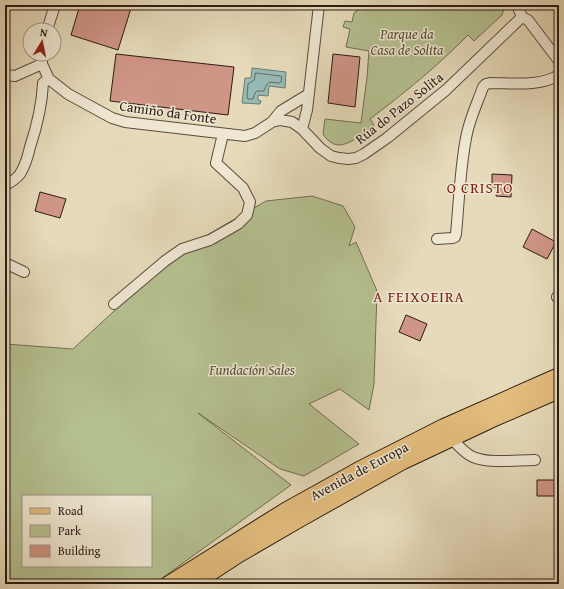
<svg xmlns="http://www.w3.org/2000/svg" width="564" height="589" font-family="'Gentium Book Plus',serif">
<style>
.green{fill:#b5c090;stroke:#706e52;fill-rule:evenodd}
.water{fill:#97bab5;stroke:#6c7b74}
.lines{fill:none;stroke-linecap:round;stroke-linejoin:round}
.shore{stroke:#616b64;stroke-width:1}
.building{fill:#cf9587;stroke:#2b1c13}
.street-casing{stroke:#5a4c3d;stroke-width:12}
.primary-casing{stroke:#2b1c13;stroke-width:18}
.street{stroke:#efe7d2;stroke-width:10}
.primary{stroke:#e3bd7d;stroke-width:16}
.labels{text-anchor:middle;stroke-width:3;stroke-linejoin:round;paint-order:stroke}
.park-label{font-size:14px;font-style:italic;fill:#544d38;stroke:#efe7d2}
.street-label{font-size:14px;fill:#2b1c13;stroke:#efe7d2}
.neighbourhood-label{font-size:15px;letter-spacing:1px;fill:#7a1f14;stroke:#efe7d2}
</style>
<rect width="100%" height="100%" fill="#e6daba"/>
<filter id="stains"><feTurbulence type="fractalNoise" baseFrequency=".005" numOctaves="4"/><feColorMatrix values="0 0 0 0 .2 0 0 0 0 .09 0 0 0 0 .02 0 0 0 .5 -.17"/></filter>
<radialGradient id="worn" r=".72"><stop offset=".6" stop-color="#630" stop-opacity="0"/><stop offset="1" stop-color="#630" stop-opacity=".3"/></radialGradient>
<path class="green" d="M365,5H505L502,15L474,41L468,35C438,66 404,93 370,119L374,125C364,132 345,151 332,143C328,141 325,137 323,134L325,119L361,123L367,77L369,51L346,47L350,29L343,27L345,21L352,22L354,13Z
M312,196L343,206L355,227L349,246L356,242L377,291L374,384L369,410L340,389L309,404L359,444L304,476L280,469L198,413L291,485L154,584H5V344L73,349L178,252L266,201ZM23,496H151V566H23Z"/>
<path class="water" d="M252,68L286,72L285,88L269,86L268,96L258,95V100L261,101L260,104L242,103L245,78H251Z"/>
<g class="lines">
<path class="shore" d="M256,73L280,76L282,77L281,82L279,83C269,82 268,80 264,91H257L255,93L253,99H248L247,97L248,84L254,80Z"/>
</g>
<path class="building" d="M80,5H132L118,50L71,35Z
M116,54L234,67L228,115L110,101Z
M333,54L360,57L355,107L328,103Z
M492,174L512,175L511,197L496,196L497,188L492,187Z
M40,192L66,199L60,218L35,211Z
M532,229L556,242L547,259L523,247Z
M406,315L427,324L420,341L399,332Z
M537,480H559V496H537Z"/>
<g class="lines">
<g class="street-casing">
<path id="street" d="M517,5L522,17L528,20L559,61
M47,30L55,5
M42,54V64L49,79L68,94L112,118L125,122L245,136L255,133L272,122L280,120L292,122L302,129L320,148L331,156L339,158L348,159L356,158L364,154L387,138L446,90L522,17
M5,75L15,76L42,64
M272,122L281,111L309,94
M302,129L307,110L319,5
M5,185C10,183 17,178 20,174C25,166 28,156 30,147C37,126 42,105 43,83L49,79
M437,239L453,238L455,237L456,234C459,202 460,169 466,138C469,120 477,104 483,87L486,84L490,83C511,83 540,87 559,75
M5,263L24,272
M557,297L559,298
M114,304L165,261L182,249L210,240L238,224L247,215L250,202L243,188L216,163L223,134
M452,439C458,445 464,453 473,457C489,464 516,460 535,460"/>
</g>
<g class="primary-casing">
<path id="primary" d="M169,584L287,510L359,470L444,427L559,376
M193,584L239,554L301,518L403,461L490,420L559,390"/>
</g>
<use href="#street" class="street"/>
<use href="#primary" class="primary"/>
</g>
<g class="labels">
<g class="park-label">
<text x="407" y="39">Parque da<tspan x="407" dy="16">Casa de Solita</tspan></text>
<text x="252" y="375">Fundación Sales</text>
</g>
<g class="street-label">
<text transform="translate(399 108) rotate(-38)" y="5">Rúa do Pazo Solita</text>
<text transform="translate(168 112) rotate(8)" y="5">Camiño da Fonte</text>
<text transform="translate(359 471) rotate(-28)" y="5">Avenida de Europa</text>
</g>
<g class="neighbourhood-label">
<text x="480" y="193">O CRISTO</text>
<text x="419" y="302">A FEIXOEIRA</text>
</g>
</g>
<rect width="564" height="589" fill="none" stroke="#e6daba" stroke-width="20"/>
<rect x="6" y="6" width="552" height="577" fill="none" stroke="#2b1c13" stroke-width="2"/>
<rect x="10" y="10" width="544" height="569" fill="none" stroke="#2b1c13"/>
<rect x="22" y="495" width="130" height="72" fill="#efe7d2" stroke="#a19686"/>
<rect x="30" y="508" width="20" height="6" fill="#e3bd7d" stroke="#a19686"/>
<text x="58" y="515" font-size="12" fill="#2b1c13">Road</text>
<rect x="30" y="525" width="20" height="12" fill="#b5c090" stroke="#a19686"/>
<text x="58" y="535" font-size="12" fill="#2b1c13">Park</text>
<rect x="30" y="545" width="20" height="12" fill="#cf9587" stroke="#a19686"/>
<text x="58" y="555" font-size="12" fill="#2b1c13">Building</text>
<g transform="translate(42 42) rotate(10)"><circle r="19" fill="#efe7d2" stroke="#a19686"/>
<path d="M0-3L7 15L0 10L-7 15Z" fill="#8f2418"/>
<text y="-6" font-size="11" font-weight="bold" text-anchor="middle" fill="#2b1c13">N</text>
</g>
<rect width="100%" height="100%" filter="url(#stains)"/>
<rect width="100%" height="100%" fill="url(#worn)"/>
</svg>
